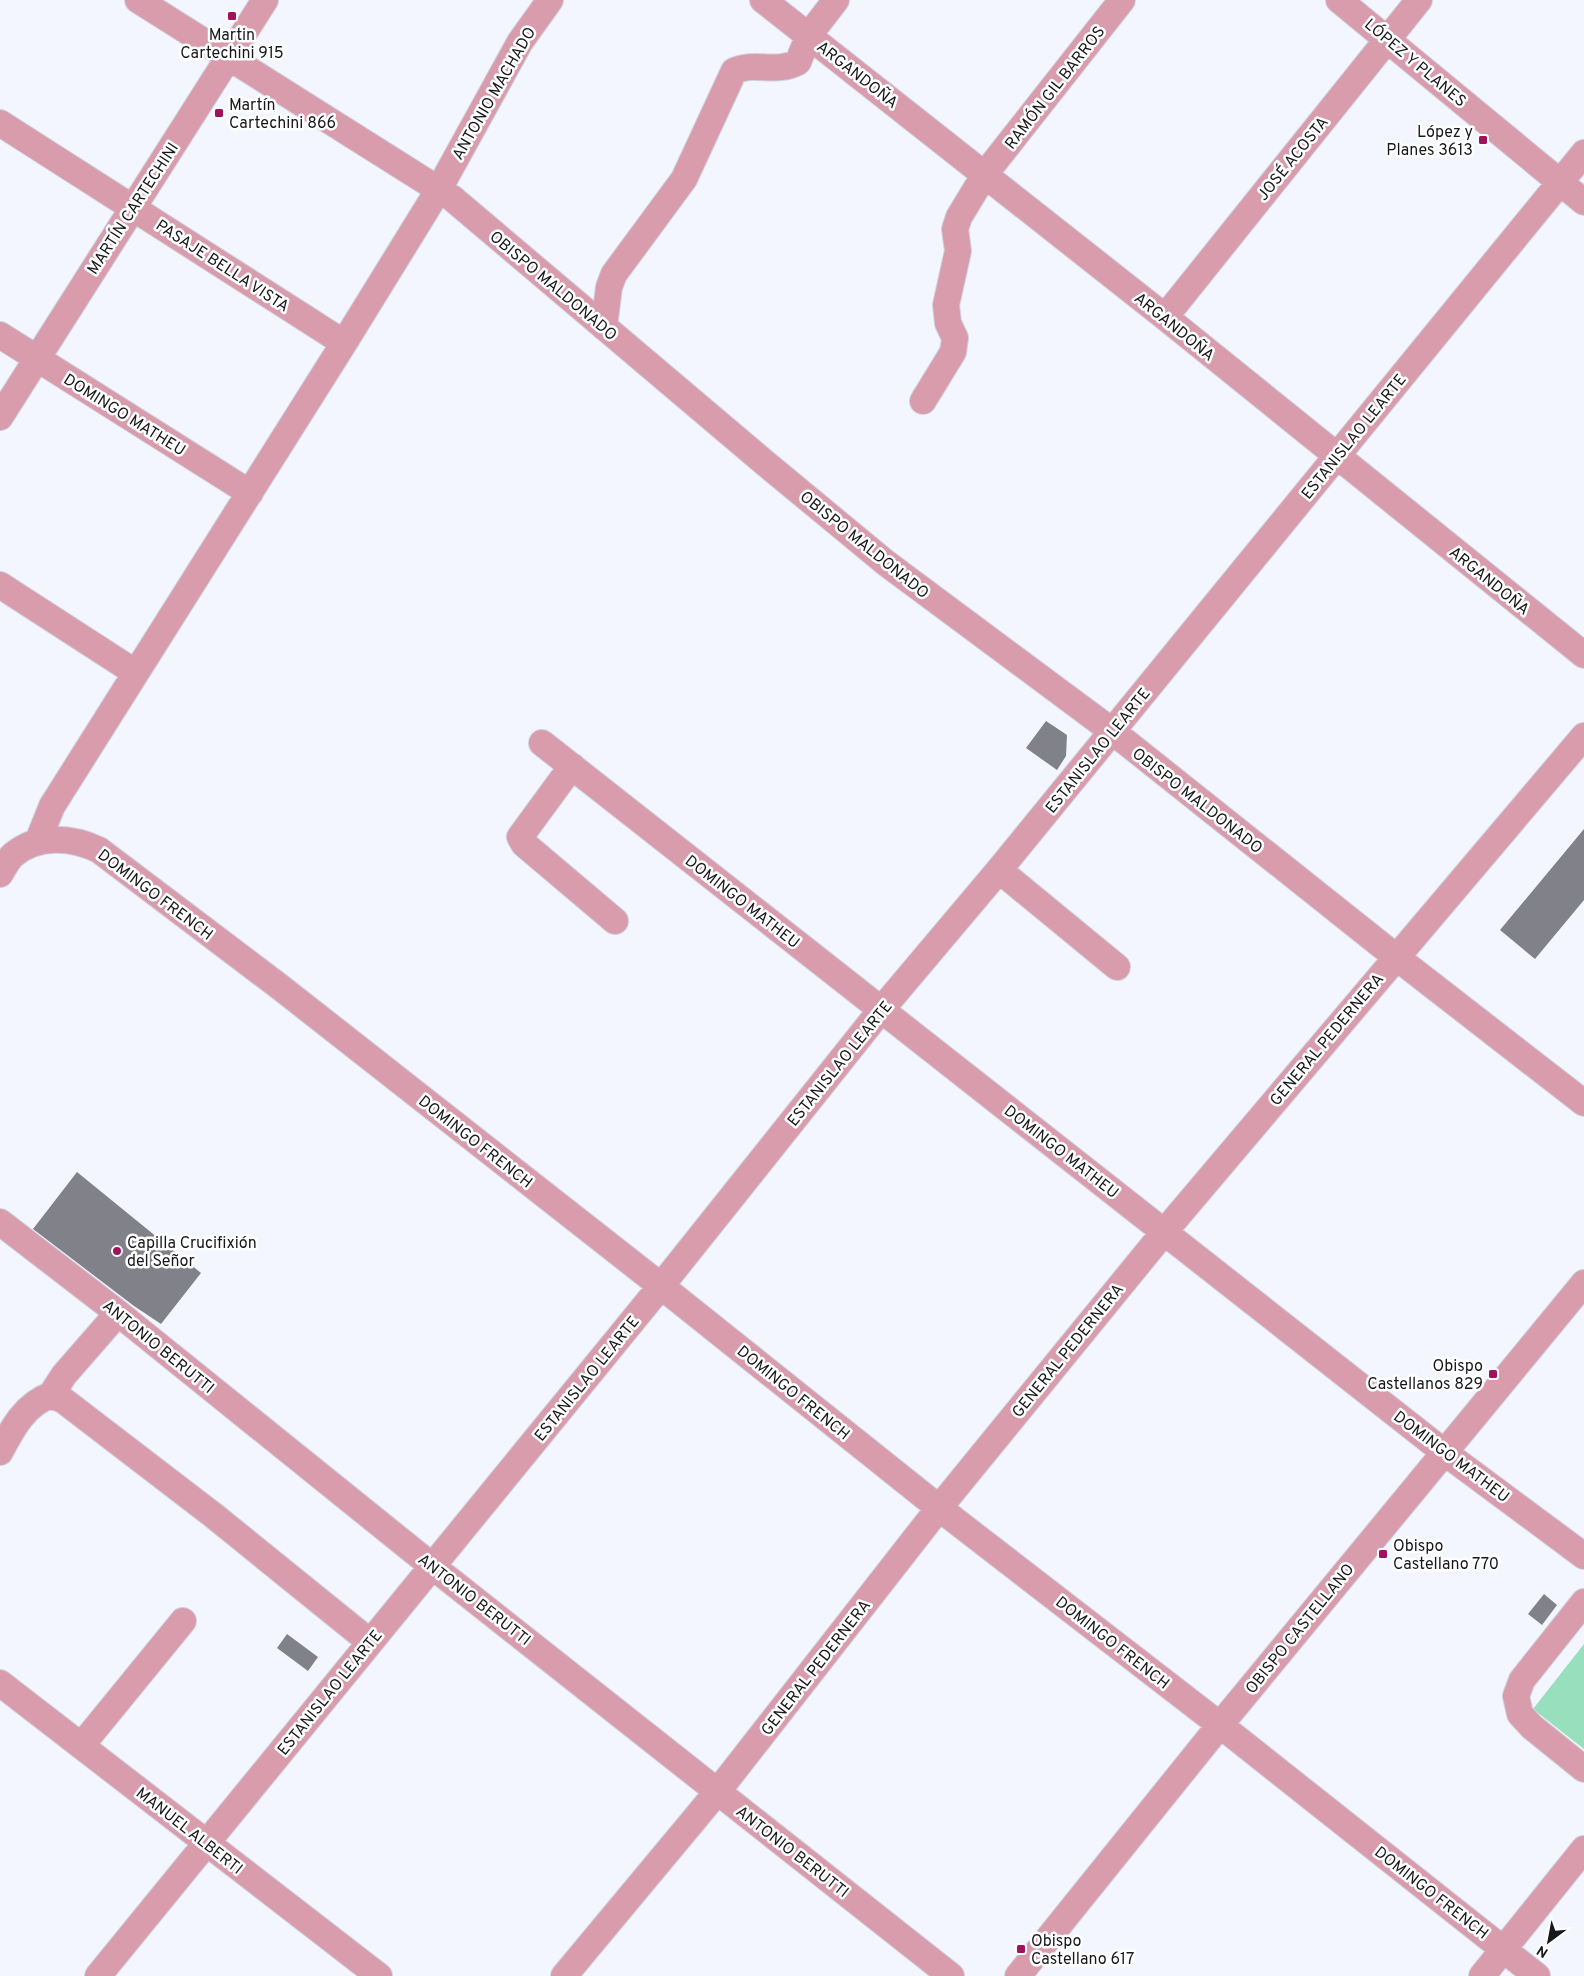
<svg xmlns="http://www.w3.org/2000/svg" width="1584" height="1976" font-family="Overpass,sans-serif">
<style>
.green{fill:#98e0bd}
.building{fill:#818189}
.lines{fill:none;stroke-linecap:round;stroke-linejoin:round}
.minor-casing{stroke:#d0d2db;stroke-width:28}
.minor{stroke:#d89cad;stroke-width:26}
.poi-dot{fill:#a0135c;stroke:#fff;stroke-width:2}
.labels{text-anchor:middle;stroke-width:5;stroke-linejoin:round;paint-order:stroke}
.poi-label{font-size:16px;fill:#17181b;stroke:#fff;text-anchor:start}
.street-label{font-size:16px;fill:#17181b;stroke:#fff}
</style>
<rect width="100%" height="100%" fill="#f3f6ff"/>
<path class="green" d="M1584,1644V1749L1533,1709Z"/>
<path class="building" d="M1046,721L1067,735L1066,756L1057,770L1026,748Z
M1584,829V900L1535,959L1500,930Z
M77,1172L201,1273L161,1324L134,1306L33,1229Z
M1544,1594L1557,1605L1542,1625L1528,1614Z
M287,1634L318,1657L308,1671L277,1648Z"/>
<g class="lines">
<g class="minor-casing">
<path id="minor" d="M138,0L452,198L765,463L886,563L1112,731L1396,957L1584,1103
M763,0L1165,317L1584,655
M1339,0L1584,202
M0,123L344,343
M1165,317L1419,0
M604,327L609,287L614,274L684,179L734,71C755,61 776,74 798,62L809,35L836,0
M0,335L250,493
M923,401L953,352L955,338L948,323L946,305L958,251L955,229L959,217L985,174L1122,0
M0,417L265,0
M0,585L136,673
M542,743L1444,1452L1584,1556
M572,766L520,837L524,844L615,921
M38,841L52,806L344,343L439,189L520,42L550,0
M999,870L1117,967
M0,874C4,868 8,859 13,855C38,834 72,837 99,850L280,987L661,1286L939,1508L1220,1725L1537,1976
M0,1222L118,1313L432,1566L951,1976
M51,1395L64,1375L118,1313
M0,1452C12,1429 25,1404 51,1395L63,1400L213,1515L370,1642
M1584,1602L1522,1680L1516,1696L1520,1714L1532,1727L1584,1769
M0,1683L379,1976
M81,1746L183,1621
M98,1976L661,1286L881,1010L999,870L1584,153
M564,1976L718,1791L939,1508L1165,1231L1584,736
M1018,1976L1220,1725L1584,1283
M1482,1976L1584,1849"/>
</g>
<use href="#minor" class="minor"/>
</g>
<g class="poi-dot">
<rect x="227" y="11" width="10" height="10" rx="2.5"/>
<rect x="214" y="108" width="10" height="10" rx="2.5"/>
<rect x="1478" y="135" width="10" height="10" rx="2.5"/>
<circle cx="117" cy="1251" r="5"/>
<rect x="1488" y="1369" width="10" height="10" rx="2.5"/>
<rect x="1378" y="1549" width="10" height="10" rx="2.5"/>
<rect x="1016" y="1944" width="10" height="10" rx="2.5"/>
</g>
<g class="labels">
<g class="poi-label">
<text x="232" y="40" text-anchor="middle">Martin<tspan x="232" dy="18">Cartechini 915</tspan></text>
<text x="229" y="110">Martín<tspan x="229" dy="18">Cartechini 866</tspan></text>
<text x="1473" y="137" text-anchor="end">López y<tspan x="1473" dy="18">Planes 3613</tspan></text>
<text x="127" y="1248">Capilla Crucifixión<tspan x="127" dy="18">del Señor</tspan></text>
<text x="1483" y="1371" text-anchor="end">Obispo<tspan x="1483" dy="18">Castellanos 829</tspan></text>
<text x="1393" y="1551">Obispo<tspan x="1393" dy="18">Castellano 770</tspan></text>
<text x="1031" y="1946">Obispo<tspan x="1031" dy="18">Castellano 617</tspan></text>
</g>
<g class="street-label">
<text transform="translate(1416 62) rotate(40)" y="6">LÓPEZ Y PLANES</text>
<text transform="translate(858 74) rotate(38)" y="6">ARGANDOÑA</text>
<text transform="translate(1054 87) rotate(-52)" y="6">RAMÓN GIL BARROS</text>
<text transform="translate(493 93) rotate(-60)" y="6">ANTONIO MACHADO</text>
<text transform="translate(1292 158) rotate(-51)" y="6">JOSÉ ACOSTA</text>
<text transform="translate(132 208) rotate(-57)" y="6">MARTÍN CARTECHINI</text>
<text transform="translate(223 265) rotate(33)" y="6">PASAJE BELLA VISTA</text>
<text transform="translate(554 285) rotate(40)" y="6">OBISPO MALDONADO</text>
<text transform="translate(1175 326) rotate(39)" y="6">ARGANDOÑA</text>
<text transform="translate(125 414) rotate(32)" y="6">DOMINGO MATHEU</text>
<text transform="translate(1353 436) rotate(-51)" y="6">ESTANISLAO LEARTE</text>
<text transform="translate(865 544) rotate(39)" y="6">OBISPO MALDONADO</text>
<text transform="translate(1490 580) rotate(39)" y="6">ARGANDOÑA</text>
<text transform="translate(1097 750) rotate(-51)" y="6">ESTANISLAO LEARTE</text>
<text transform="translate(1198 800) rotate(38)" y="6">OBISPO MALDONADO</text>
<text transform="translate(156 894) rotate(37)" y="6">DOMINGO FRENCH</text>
<text transform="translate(743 901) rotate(38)" y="6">DOMINGO MATHEU</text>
<text transform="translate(1326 1039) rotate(-50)" y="6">GENERAL PEDERNERA</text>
<text transform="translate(839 1063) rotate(-51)" y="6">ESTANISLAO LEARTE</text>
<text transform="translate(476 1141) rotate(38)" y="6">DOMINGO FRENCH</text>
<text transform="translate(1062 1151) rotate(38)" y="6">DOMINGO MATHEU</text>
<text transform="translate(159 1346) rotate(39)" y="6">ANTONIO BERUTTI</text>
<text transform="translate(1067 1350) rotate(-51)" y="6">GENERAL PEDERNERA</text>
<text transform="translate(586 1378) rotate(-51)" y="6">ESTANISLAO LEARTE</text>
<text transform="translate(794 1392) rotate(39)" y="6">DOMINGO FRENCH</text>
<text transform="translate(1452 1456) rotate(37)" y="6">DOMINGO MATHEU</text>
<text transform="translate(475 1599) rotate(38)" y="6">ANTONIO BERUTTI</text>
<text transform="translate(1299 1628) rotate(-51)" y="6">OBISPO CASTELLANO</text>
<text transform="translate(1113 1642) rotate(38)" y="6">DOMINGO FRENCH</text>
<text transform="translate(815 1667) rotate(-52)" y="6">GENERAL PEDERNERA</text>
<text transform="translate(329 1692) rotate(-51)" y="6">ESTANISLAO LEARTE</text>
<text transform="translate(190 1830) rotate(38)" y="6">MANUEL ALBERTI</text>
<text transform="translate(793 1851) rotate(38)" y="6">ANTONIO BERUTTI</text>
<text transform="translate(1432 1892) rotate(38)" y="6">DOMINGO FRENCH</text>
</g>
</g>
<g transform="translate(1549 1941) rotate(212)" stroke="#ffffff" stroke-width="4" paint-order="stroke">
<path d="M0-4L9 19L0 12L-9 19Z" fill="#17181b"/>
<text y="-8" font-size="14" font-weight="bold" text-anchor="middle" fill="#17181b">N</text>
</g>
</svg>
